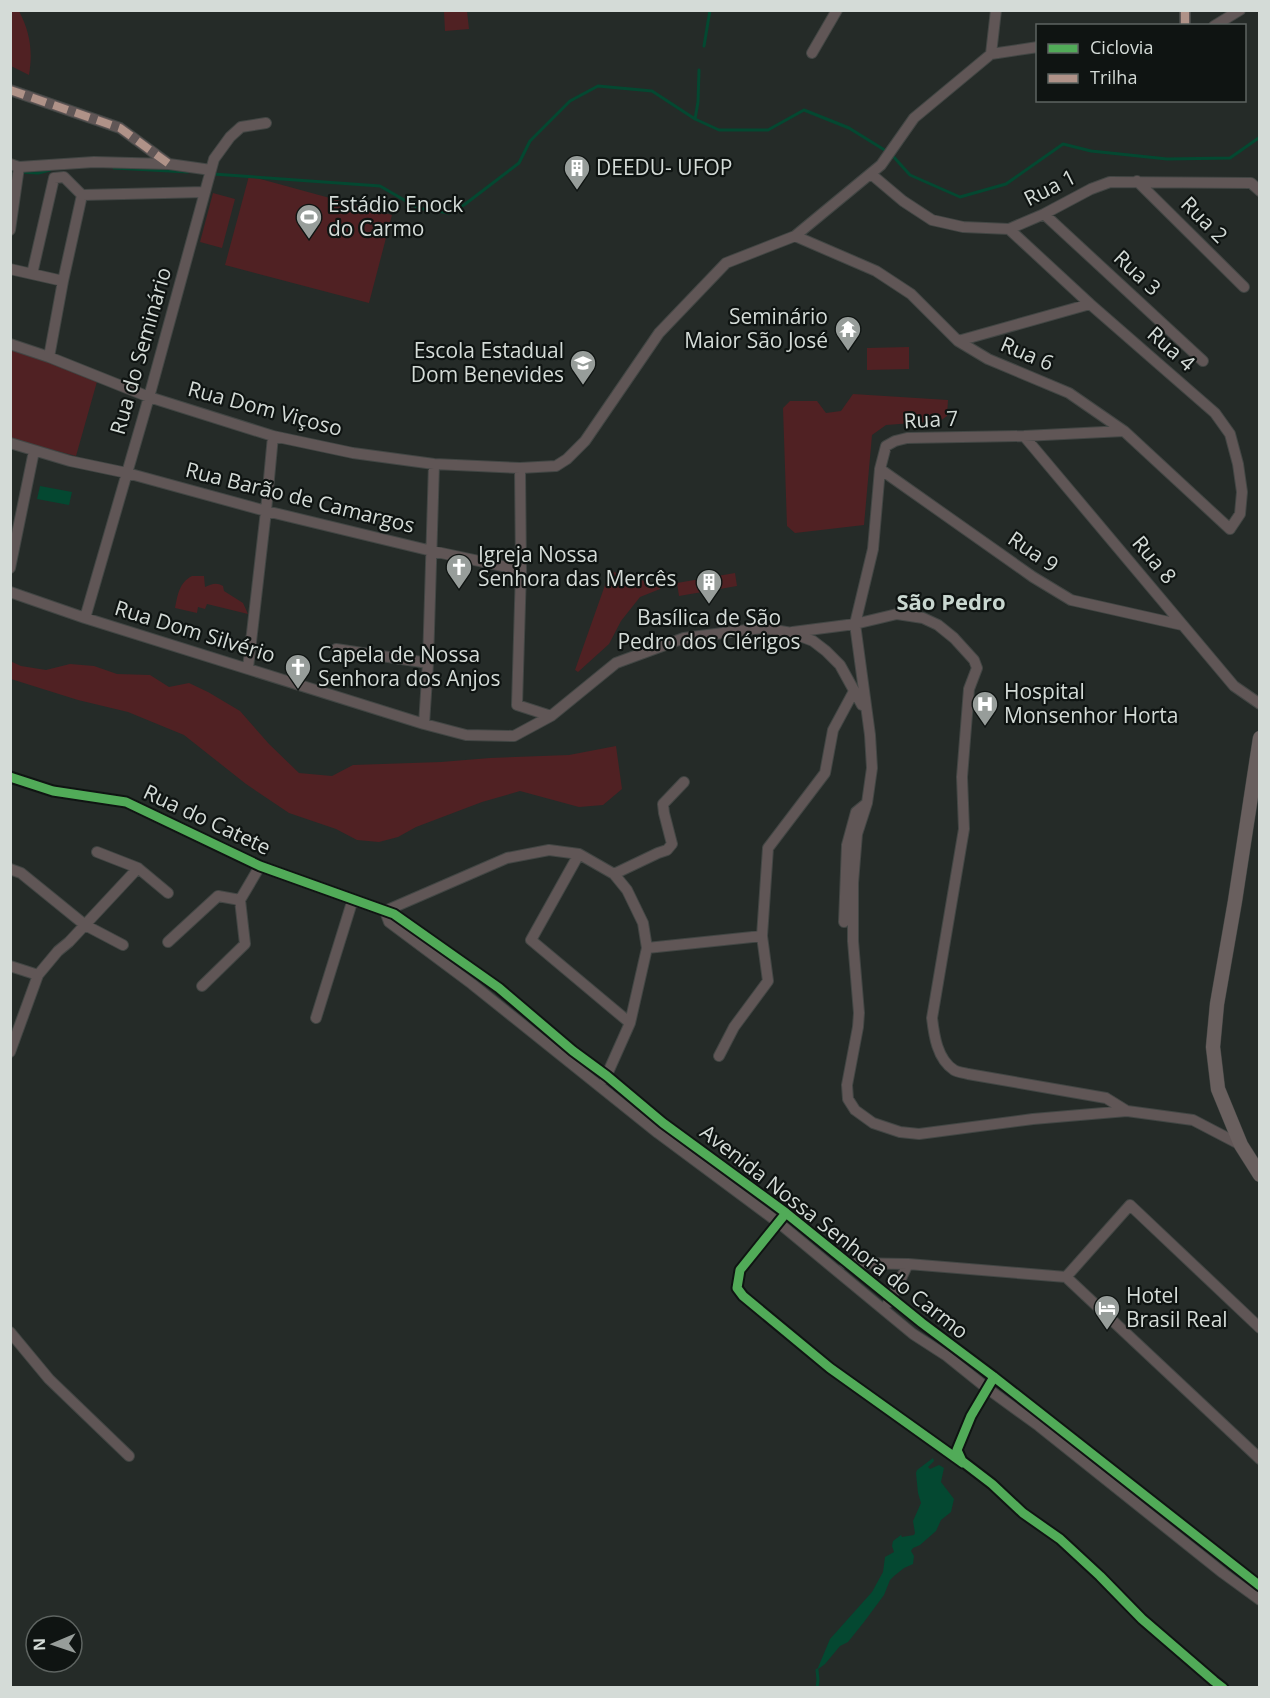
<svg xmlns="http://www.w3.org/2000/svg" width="1270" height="1698" font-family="'Open Sans',sans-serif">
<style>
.green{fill:#502123}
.water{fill:#044831}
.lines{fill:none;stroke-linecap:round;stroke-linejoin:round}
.stream{stroke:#044831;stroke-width:3}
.minor-casing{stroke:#424644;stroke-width:12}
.major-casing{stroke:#424644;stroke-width:15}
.minor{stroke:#605656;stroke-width:10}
.major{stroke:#695f5e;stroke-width:14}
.quiet{stroke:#af9288;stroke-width:8;stroke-dasharray:15 8;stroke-linecap:butt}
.cycleway-casing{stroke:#0f1412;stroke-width:13}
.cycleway{stroke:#51ab58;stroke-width:9}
.labels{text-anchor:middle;stroke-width:4.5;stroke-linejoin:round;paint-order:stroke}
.poi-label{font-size:21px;fill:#d4dbd7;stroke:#0f1412;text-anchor:start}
.street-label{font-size:21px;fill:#d4dbd7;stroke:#0f1412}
.neighbourhood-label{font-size:22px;font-weight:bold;fill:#c9d7d0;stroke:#0f1412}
</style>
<rect width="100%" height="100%" fill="#252b28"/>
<path class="green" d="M10,11H19C30,32 33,51 29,75L11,66Z
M444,11H467L469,29L445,31Z
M249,176L392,215L369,303L225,265Z
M213,193L235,199L222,248L200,242Z
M10,345L98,378L76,456L11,439Z
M909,347V369L867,370V348Z
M853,394L948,400L947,416L940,421L886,425L872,435L864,525L795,533L787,526L783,408L790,401H817L826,413L841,411Z
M610,571L662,586L660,589L640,597L621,621L609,644L578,672L575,670Z
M735,573L737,586L679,596L677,583Z
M192,576H204L205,587C212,584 216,582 223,586L224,591L243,603L248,614L207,604L205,609L198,607L197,613L175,608C178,594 179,583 192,576Z
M10,661L21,666L46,670L70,664L94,666L117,674L150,675L169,687L189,683L208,692L240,711L269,744L299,773L332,776L353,765L441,762L490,758L569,755L616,746L622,789L603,805L579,807L520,791L482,802L416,827L398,837L379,842L357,840L336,829L289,813L246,784L184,735L128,712L78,700L11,679Z"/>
<path class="water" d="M40,486L72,492L69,505L37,499Z
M933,1458L934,1461L928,1467L930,1469L939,1465L944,1468L941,1482L954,1499L951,1512L941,1520L936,1531L920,1545L913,1548L911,1551L914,1556L913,1564L904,1568L894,1576L890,1580L884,1595L864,1622L848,1642L840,1646L825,1664L817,1670L830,1639L872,1592L883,1572L885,1557L894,1552L892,1546L893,1541L901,1535L902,1537L914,1535L915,1533L913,1521L921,1503L918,1493L916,1473L917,1470Z"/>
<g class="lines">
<path class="stream" d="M704,46L710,10
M695,119L698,102L699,70
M114,168L188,172
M21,172L38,173L50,170
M213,174L380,186L418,208L449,213L464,205L519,163L530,141L570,101L598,86L652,91L695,119L719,130H768L804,110L849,128L891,154L910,175L960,197L1006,184L1063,144L1091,151L1167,159L1230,158L1260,137
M817,1688L818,1680L817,1670"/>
<g class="minor-casing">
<path id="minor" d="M1185,26V10
M1214,26L1240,10
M812,53L837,10
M991,54L996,10
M10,90L120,128L169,164
M10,164L19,167L94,162L169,164L211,170
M871,174L903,201L932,220L963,227L1009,229L1044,214L1091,189L1110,182L1251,183L1260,191
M1137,181L1244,287
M1044,214L1203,361
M10,230L19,167
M795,236L876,271L911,294L958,341L988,359L1069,393L1124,431L1230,529L1240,514L1242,492L1238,464L1230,434L1215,413L1090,304L1009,229
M10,269L63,281
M32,274L54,178L64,177L82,195
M958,341L1090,304
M10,344L49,357L149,397L273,436L353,453L434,464L520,468L556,466L567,459L585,441L659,333L726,263L795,236L881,165L914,118L991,54L1038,47
M49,357L63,281L82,195L205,192
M1124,431L1024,436L907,438L895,441L886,446L880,469L873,549L855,624L870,735L872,768L867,803L857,834L853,883V941L859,1013L858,1027L847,1085L848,1099L855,1110L873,1123L900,1132L919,1134L1033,1119L1127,1111
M1024,436L1234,686L1260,704
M10,443L70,461L127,473L266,511L432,551L521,570
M520,468L521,570L517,705L551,716
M880,469L1033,577L1071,600L1182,625
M10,568L34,451
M10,592L85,618L424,724L466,735L514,736L551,716L616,663L684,638L762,628L792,633L813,641L826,651L840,665L862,705
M85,618L149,397L214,159L230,137L241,127L266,123
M793,632L855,624L897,614L923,618L938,625L954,638L974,660L977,668L969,689L962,777L964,829L932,1018C934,1035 937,1059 954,1070C957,1072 964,1073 968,1074L1106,1098L1127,1111L1193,1120L1241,1145
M336,649L428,663
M248,668L266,511L273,436
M424,724L428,663L434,464
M10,777L53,791L126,802L260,866L394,914L499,988L573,1051L607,1076L663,1123L786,1213L922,1323L994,1377L1260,1586
M97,852L138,868L168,893
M579,854L531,940L630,1023
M10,869L21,873L85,925L123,945
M614,874L658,853L667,850L672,844L664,813L663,804L684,782
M385,911L389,922L472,984L658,1133L779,1223L913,1334L947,1356L988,1389L1039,1426L1223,1573L1260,1600
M385,911L507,858L549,850L579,854L614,874L627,890L643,923L647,948L630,1023L605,1079
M844,922L847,845L856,812L867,803
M168,942L218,896L240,900L260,866
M647,948L762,936
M10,966L38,975
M202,986L245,944L240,900
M316,1018L353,899
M10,1052L38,975L58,951L69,942L138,868
M719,1056L734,1027L768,981L762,936L768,848L825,773L833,730L854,691
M845,1263L908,1264L1066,1277
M1066,1277L1130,1205L1260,1328
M1066,1277L1260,1459
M888,1303L891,1299L908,1264
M10,1332L49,1379L129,1456"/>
</g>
<g class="major-casing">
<path id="major" d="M1260,738L1235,901L1217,1004L1213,1047L1218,1089L1241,1145L1260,1175"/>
</g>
<use href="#minor" class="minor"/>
<use href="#major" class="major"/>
<path class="quiet" d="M1185,26V10
M10,90L120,128L169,164"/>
<g class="cycleway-casing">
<path id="cycleway" d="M10,777L53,791L126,802L260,866L394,914L499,988L573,1051L607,1076L663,1123L786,1213L922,1323L994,1377L1260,1586
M786,1213L740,1270L737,1288L743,1296L830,1368L963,1463
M994,1377L971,1416L957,1450L962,1461L992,1484L1023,1513L1060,1539L1100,1576L1142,1619L1214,1681L1223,1688"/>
</g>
<use href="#cycleway" class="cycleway"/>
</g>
<defs>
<g id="building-pin" transform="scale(1.35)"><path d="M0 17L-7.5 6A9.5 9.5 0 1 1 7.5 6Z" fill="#979d9a" stroke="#0f1412"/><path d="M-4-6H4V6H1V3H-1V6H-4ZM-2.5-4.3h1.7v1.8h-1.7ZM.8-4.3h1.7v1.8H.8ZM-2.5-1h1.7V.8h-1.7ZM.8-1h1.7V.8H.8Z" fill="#fff"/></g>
<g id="stadium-pin" transform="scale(1.35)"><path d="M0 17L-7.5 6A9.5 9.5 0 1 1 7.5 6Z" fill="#979d9a" stroke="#0f1412"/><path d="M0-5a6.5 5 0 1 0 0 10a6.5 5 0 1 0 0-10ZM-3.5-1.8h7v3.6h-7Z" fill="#fff"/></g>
<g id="temple-pin" transform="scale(1.35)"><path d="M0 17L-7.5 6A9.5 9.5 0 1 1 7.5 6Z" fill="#979d9a" stroke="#0f1412"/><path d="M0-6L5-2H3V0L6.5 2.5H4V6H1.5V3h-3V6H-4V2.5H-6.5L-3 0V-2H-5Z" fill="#fff"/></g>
<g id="school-pin" transform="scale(1.35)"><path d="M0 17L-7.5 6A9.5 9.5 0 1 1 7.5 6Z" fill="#979d9a" stroke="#0f1412"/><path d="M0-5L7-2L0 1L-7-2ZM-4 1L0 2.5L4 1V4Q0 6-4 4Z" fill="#fff"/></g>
<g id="church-pin" transform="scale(1.35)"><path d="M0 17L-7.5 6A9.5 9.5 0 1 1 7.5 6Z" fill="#979d9a" stroke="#0f1412"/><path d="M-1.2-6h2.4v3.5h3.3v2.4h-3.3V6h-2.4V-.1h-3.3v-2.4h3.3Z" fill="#fff"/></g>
<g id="hospital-pin" transform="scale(1.35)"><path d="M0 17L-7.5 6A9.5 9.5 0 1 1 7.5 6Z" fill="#979d9a" stroke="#0f1412"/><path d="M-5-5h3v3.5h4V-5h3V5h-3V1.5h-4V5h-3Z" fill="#fff"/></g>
<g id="hotel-pin" transform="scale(1.35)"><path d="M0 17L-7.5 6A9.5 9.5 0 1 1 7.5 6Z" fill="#979d9a" stroke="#0f1412"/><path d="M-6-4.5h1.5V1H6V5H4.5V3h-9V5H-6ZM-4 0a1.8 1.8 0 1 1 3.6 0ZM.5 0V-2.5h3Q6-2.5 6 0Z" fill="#fff"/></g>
</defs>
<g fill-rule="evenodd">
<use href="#building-pin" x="577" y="168"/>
<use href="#stadium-pin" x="309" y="217"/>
<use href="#temple-pin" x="848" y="329"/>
<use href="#school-pin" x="583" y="363"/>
<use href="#church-pin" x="459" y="567"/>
<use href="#building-pin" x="709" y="582"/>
<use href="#church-pin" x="298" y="667"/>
<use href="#hospital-pin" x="985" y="704"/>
<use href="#hotel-pin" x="1107" y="1308"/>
</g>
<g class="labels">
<g class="poi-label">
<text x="596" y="175">DEEDU- UFOP</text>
<text x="328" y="212">Estádio Enock<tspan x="328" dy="24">do Carmo</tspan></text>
<text x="828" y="324" text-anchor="end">Seminário<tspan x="828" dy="24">Maior São José</tspan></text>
<text x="564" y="358" text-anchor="end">Escola Estadual<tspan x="564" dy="24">Dom Benevides</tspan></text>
<text x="478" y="562">Igreja Nossa<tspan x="478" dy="24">Senhora das Mercês</tspan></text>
<text x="709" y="625" text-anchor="middle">Basílica de São<tspan x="709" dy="24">Pedro dos Clérigos</tspan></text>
<text x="318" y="662">Capela de Nossa<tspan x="318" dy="24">Senhora dos Anjos</tspan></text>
<text x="1004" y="699">Hospital<tspan x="1004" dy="24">Monsenhor Horta</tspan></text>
<text x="1126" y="1303">Hotel<tspan x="1126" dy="24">Brasil Real</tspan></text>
</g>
<g class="street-label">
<text transform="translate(1050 188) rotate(-27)" y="7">Rua 1</text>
<text transform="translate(1204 220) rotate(45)" y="7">Rua 2</text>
<text transform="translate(1137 273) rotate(43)" y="7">Rua 3</text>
<text transform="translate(1171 349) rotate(41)" y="7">Rua 4</text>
<text transform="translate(141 351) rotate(-74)" y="7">Rua do Seminário</text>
<text transform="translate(1027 354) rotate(23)" y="7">Rua 6</text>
<text transform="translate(265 409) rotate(15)" y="7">Rua Dom Viçoso</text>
<text transform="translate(931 420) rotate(-3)" y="7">Rua 7</text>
<text transform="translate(300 498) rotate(14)" y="7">Rua Barão de Camargos</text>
<text transform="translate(1033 552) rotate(34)" y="7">Rua 9</text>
<text transform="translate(1154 560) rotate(50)" y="7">Rua 8</text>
<text transform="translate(195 632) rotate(17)" y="7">Rua Dom Silvério</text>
<text transform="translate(207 820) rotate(25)" y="7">Rua do Catete</text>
<text transform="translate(834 1232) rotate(38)" y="7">Avenida Nossa Senhora do Carmo</text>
</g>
<g class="neighbourhood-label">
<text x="951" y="610">São Pedro</text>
</g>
</g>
<rect width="1270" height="1698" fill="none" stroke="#d4dbd7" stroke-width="24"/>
<rect x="1036" y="24" width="210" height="78" fill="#0f1412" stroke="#5e6461" stroke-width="1.5"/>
<rect x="1048" y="44" width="30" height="9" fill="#51ab58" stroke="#5e6461" stroke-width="1.5"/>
<text x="1090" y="54" font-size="18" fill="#d4dbd7">Ciclovia</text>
<rect x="1048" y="74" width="30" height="9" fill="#af9288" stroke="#5e6461" stroke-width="1.5"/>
<text x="1090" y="84" font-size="18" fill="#d4dbd7">Trilha</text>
<g transform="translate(54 1644) rotate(268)"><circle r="28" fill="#0f1412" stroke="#5e6461" stroke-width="1.5"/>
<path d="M0-4.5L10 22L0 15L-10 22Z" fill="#979d9a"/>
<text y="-9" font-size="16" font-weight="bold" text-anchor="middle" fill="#d4dbd7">N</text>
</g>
</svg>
